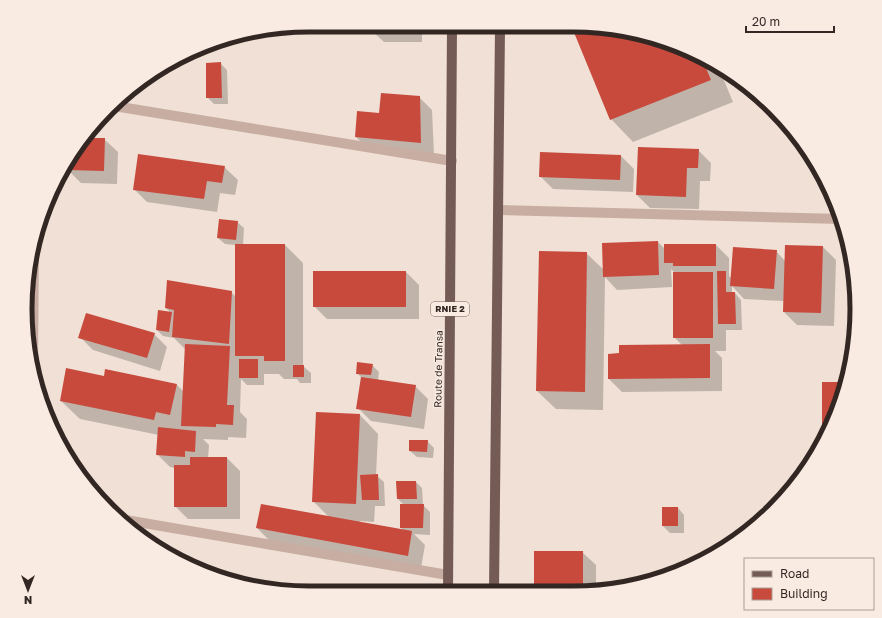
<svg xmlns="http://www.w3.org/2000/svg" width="882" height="618" font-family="'Golos Text',sans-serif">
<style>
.shadow{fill:#0003}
.building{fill:#c74a3d}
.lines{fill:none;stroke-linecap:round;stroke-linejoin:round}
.minor{stroke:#c8aea2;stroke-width:10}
.primary{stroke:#755b55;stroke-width:10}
.labels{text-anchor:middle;stroke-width:3;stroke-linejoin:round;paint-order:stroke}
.shield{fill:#f9ebe1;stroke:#6e625d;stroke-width:1}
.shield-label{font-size:9px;font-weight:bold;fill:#332724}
.street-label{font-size:10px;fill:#332724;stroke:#f9ebe1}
.rim{fill:none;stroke:#332724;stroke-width:5}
</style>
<rect width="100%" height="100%" fill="#f0e0d5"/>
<path class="shadow" d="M370,26L422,27V42H384L370,29Z
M574,30L629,31L715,63L718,66L733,102L633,142L611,119Z
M220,63L227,70L228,104H214L207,97Z
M419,97L432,110L434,155L369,150L356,137L380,114Z
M85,139H104L118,152L117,184L81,183L68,170V166Z
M698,150L711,163L710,181H700L699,209L650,208L637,195Z
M621,156L634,169L633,192L553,189L540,176Z
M224,167L238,180L235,195L220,193L217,212L147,202L134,189Z
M237,222L244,228L243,245H285L303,263V366L311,373V383H300L297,379H284L279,374H264V385H247L241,379L240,412L247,419L246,438L228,437V440L203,439L209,445L208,458H227L240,471V519H188L175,506V468L170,467L157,454L159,435L80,419L61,401L105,377L177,385L184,392L186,350L174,338L163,336L157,330L171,313L166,308L231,292L236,297V245L225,244L218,238Z
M658,242L665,249L716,245L729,258V276L732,279L776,251L785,261L823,247L836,260L834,326L797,325L784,312V301L744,299L732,286V293H735L741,300L742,330H726V351H715L722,358V391L622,392L609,379L682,345L674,337V272L671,269L672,287L617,290L605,277L603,410L556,409L537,391L586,253L604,270Z
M406,272L419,285V319H327L314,306Z
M154,334L167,347L160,371L93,350L80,337Z
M372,365L379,372L378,380L415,386L428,399L424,429L371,421L358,408L362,378L357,373Z
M823,383H847L828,433L823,428Z
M360,415L378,434L376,475L384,482L385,506H375L374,522L360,521L359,523L404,531L401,528L404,505L398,499L416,482L422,488L423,505L430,512V535L414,534L425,545L421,568L270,541L257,528L329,517L313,501Z
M427,441L434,448L433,458L417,457L410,451Z
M663,508H678L684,515V533H670L663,526Z
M582,552L596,565V591H535Z"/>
<path class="building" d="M369,26L409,27V30H369Z
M573,30L629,31L702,58L711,80L610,120Z
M221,62L222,98H206V63Z
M381,93L420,96L421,143L355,137L357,111L379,113Z
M85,138H105L104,171L67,170V168Z
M638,147L699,149L698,168H687L686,197L636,195Z
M540,152L621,155L620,180L539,177Z
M138,154L225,166L222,183L207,181L204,199L133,190Z
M219,219L238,221L236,240L217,238Z
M658,241L659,275L603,277L602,243Z
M235,244H285V361H264V356H235Z
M664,244H716V266H673V263H664Z
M785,245L823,246L821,313L783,312Z
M733,247L777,250L774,289L730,286Z
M539,251L587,252L585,392L536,391Z
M313,271H406V307H313Z
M717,271H726V292H735L736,324H718Z
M673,272H713V338H673Z
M167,280L232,291L229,344L172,337L174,310L165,308Z
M158,310L172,312L169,332L156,330Z
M86,313L155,333L147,358L78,338Z
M185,344L230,346L227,405H234L233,425L216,424V427L181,426Z
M710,344V378L608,379V354L619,353V345Z
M239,359H258V378H239Z
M357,362L373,364L371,375L356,374Z
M293,365H304V377H293Z
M66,368L104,376L105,369L177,384L170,415L156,412L154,420L60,401Z
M361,377L416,385L411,417L356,409Z
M822,382H847L830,428H822Z
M316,412L360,414L356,504L312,502Z
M158,427L196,431L195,452L185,451V457L156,455Z
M409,440H428L427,452L409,451Z
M190,457H227V507H174V465H190Z
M378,474L379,500H362L360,475Z
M396,481H416L417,499H397Z
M261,504L412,531L408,556L256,528Z
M400,504H424L423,528H400Z
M662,507H678V526H662Z
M534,551H583V591H534Z"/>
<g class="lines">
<path class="minor" d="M114,106L452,161
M499,210L842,219
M33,363L34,249
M120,519L448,575"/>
<path class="primary" d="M448,591L452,27
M494,591L500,28"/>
</g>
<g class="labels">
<rect class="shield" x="431" y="302" width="38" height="14" rx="3"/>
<g class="shield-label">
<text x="450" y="312">RNIE 2</text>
</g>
<g class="street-label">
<text transform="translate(438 369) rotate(-89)" y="4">Route de Transa</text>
</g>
</g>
<path d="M0 0H882V618H0ZM309 32H573A277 277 0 0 1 850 309V309A277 277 0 0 1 573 586H309A277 277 0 0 1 32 309V309A277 277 0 0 1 309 32Z" fill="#f9ebe1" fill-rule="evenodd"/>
<path class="rim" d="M309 32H573A277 277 0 0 1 850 309V309A277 277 0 0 1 573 586H309A277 277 0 0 1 32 309V309A277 277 0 0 1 309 32Z"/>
<rect x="744" y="558" width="130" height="52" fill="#f9ebe1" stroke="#aa9d95"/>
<rect x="752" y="571" width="20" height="6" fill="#755b55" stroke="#aa9d95"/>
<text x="780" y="578" font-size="12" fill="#332724">Road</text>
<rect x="752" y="588" width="20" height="12" fill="#c74a3d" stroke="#aa9d95"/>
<text x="780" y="598" font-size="12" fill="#332724">Building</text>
<g transform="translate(28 590) rotate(180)" stroke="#f9ebe1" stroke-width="3" paint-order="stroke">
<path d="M0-3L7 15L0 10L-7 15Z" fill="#332724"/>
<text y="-6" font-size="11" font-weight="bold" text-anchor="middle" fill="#332724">N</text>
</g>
<path d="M746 26v6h88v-6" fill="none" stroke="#332724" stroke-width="2"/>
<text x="752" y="26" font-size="12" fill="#332724" stroke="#f9ebe1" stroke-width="3" paint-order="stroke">20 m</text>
</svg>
